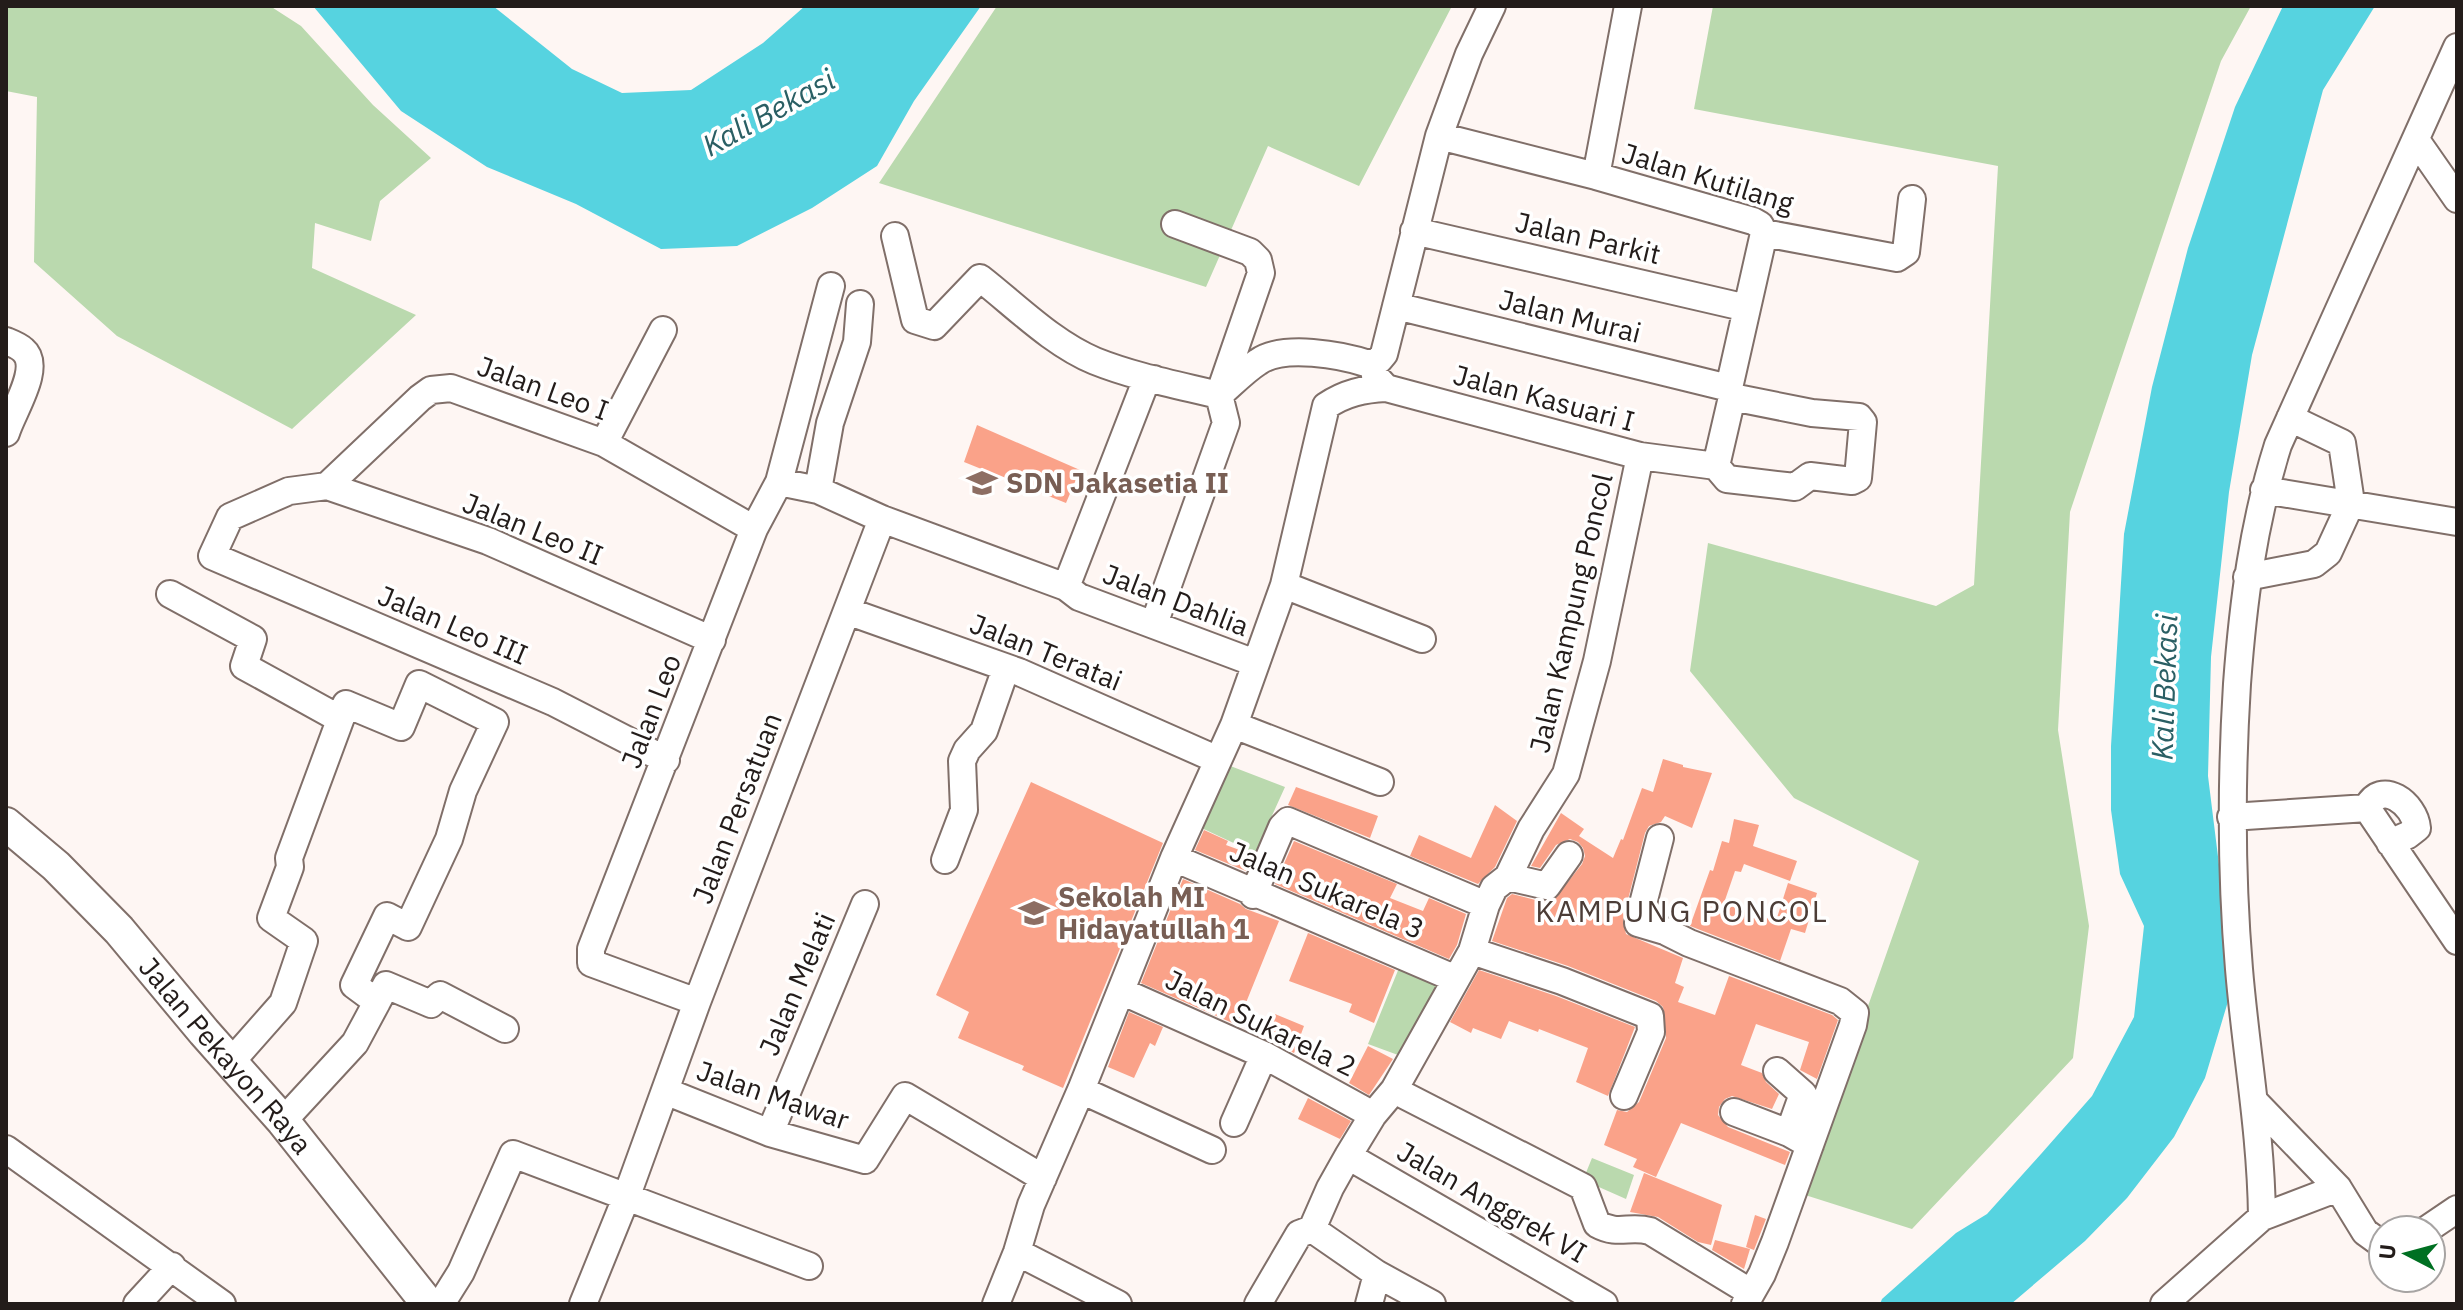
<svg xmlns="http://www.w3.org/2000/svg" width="2463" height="1310" font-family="'IBM Plex Sans',sans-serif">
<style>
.green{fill:#bad9ae}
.water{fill:#56d3e0}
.building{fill:#faa289}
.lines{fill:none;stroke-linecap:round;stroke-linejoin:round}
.minor-casing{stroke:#806f69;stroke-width:30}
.major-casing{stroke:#806f69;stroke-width:36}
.minor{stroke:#fff;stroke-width:26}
.major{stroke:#fff;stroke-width:32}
.labels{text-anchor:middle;stroke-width:7;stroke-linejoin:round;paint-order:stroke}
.street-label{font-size:28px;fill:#231c1a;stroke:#fff}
.education-label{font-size:28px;font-weight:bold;fill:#785e54;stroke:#fff;text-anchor:start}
.water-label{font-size:30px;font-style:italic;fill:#2a5f64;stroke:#fff}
.neighbourhood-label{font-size:30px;letter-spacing:2px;fill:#4c3d37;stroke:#fff}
</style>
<rect width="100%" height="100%" fill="#fef6f3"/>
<path class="green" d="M6,6H270L301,26L373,105L431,158L380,201L371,241L315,223L312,268L416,315L292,429L117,336L34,262L37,97L6,91Z
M997,6H1452L1359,186L1268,146L1206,287L879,183Z
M1713,6H2251L2221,61L2070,512L2058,730L2089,926L2073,1058L1912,1229L1802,1194L1919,861L1794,798L1690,671L1708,543L1936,606L1974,585L1998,166L1694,109Z
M1220,762L1285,787L1255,853L1193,824Z
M1399,968L1440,983L1398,1055L1368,1044Z
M1592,1158L1634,1175L1626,1199L1583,1180Z"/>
<path class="water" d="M313,6H493L572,69L622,93L691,90L763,43L805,6H981L914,101L877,166L812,208L737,246L661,249L576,204L487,167L401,111Z
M2283,6H2375L2323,90L2252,355L2229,492L2211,657L2208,776L2223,897L2229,998L2205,1078L2174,1137L2127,1198L2085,1241L2011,1304H1880L1882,1299L1956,1233L1987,1214L2041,1154L2092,1096L2134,1017L2144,926L2120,874L2111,810V746L2124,534L2152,387L2188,248L2235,107Z"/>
<path class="building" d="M977,425L1080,470L1066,503L964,462Z
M1663,759L1683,765V767L1712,773L1692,828L1665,816L1661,822L1649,826L1645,833L1623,919L1626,934L1683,958L1675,983L1684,987L1678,1002L1715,1015L1729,976L1832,1015L1838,1020L1817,1079L1800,1070L1809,1042L1756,1024L1741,1065L1762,1073L1766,1082L1779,1094L1772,1109L1732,1096L1725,1099L1719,1107L1718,1115L1728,1127L1790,1152L1785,1165L1681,1123L1656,1177L1633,1167L1637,1159L1604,1145L1617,1110L1627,1112L1639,1102L1666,1038L1663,1007L1656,1001L1568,966L1492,941L1507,898L1512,894L1543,902L1553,901L1582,864L1585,856L1583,848L1578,842L1570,839L1556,845L1540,868L1531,866L1561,813L1584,829L1579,836L1613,858L1621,839L1623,840L1642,788L1653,792Z
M1031,782L1163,843L1063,1088L1022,1070L1024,1066L958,1038L969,1012L936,995Z
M1296,787L1378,816L1370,838L1288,805Z
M1495,805L1517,821L1495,867L1478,884L1410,856L1419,835L1471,858Z
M1734,819L1759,825L1753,846L1797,861L1790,881L1744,864L1741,872L1735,871L1724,903L1776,921L1788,883L1817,893L1805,933L1791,929L1780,961L1690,926L1710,870L1713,871L1722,841L1729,843Z
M1204,830L1228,841L1226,845L1253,855L1246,871L1195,850Z
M1294,841L1397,884L1390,898L1423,911L1429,898L1466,914L1457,945L1449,959L1275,884Z
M1183,879L1240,904L1246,909L1279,921L1237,1025L1141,983Z
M1308,933L1395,970L1374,1023L1349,1012L1352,1004L1289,981Z
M1479,970L1556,996L1635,1027L1608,1096L1576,1082L1588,1048L1539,1029L1538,1032L1509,1021L1501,1039L1473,1028L1471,1033L1450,1022Z
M1129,1012L1163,1027L1155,1046L1150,1043L1134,1078L1108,1067Z
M1275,1014L1304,1026L1294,1053L1266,1038Z
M1368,1046L1393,1059L1369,1095L1349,1083Z
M1308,1098L1351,1121L1340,1139L1298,1119Z
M1644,1173L1722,1205L1711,1245L1698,1242L1658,1217L1630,1212Z
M1755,1215L1766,1219L1754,1250L1746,1247Z
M1715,1240L1750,1249L1744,1269L1712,1250Z"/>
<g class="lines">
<g class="minor-casing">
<path id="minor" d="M1439,136L1596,176L1753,221L1760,225L1764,233L1897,258L1906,252L1912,199
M2416,140L2457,199
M1596,176L1628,6
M1414,231L1747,308
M895,236L915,320L934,326L980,278C1016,306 1052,343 1095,361C1135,377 1178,385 1219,395C1232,384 1244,371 1258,362C1283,344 1342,355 1369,364
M1396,306L1729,388
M6,341C11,343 19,346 23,350C43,367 12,412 6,433
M1369,364L1379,360L1384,354L1439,136L1469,54L1492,6
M1375,376L1386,388L1640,456L1716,466
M1154,379L1144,386L1066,587L1079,597L1255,663
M604,443L663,330
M1716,466L1727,479L1795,487L1810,476L1852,481L1858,478L1863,422L1859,417L1812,413L1732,397
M1716,466L1732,397L1729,388L1764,233
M779,482L818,490L882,519
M327,486L488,541L712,640
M818,490L830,423L857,342L860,304
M2264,490L2457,522
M2247,577L2314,564L2328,553L2351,503L2342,443L2290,418
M1284,585L1422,639
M170,594L253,639L244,666L340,719
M847,611L1019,672L1218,760
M1154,624L1226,423L1219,395L1261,273L1258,260L1250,252L1175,224
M1234,725L1380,782
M666,760L553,702L212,556L230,517L289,491L327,486L420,398L431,390L451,388L604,443L754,529
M2231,817L2367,808
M1660,838L1638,923L1665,931L1689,943L1840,1001L1855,1013L1853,1025L1775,1242L1762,1274L1745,1304
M2390,843L2408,835L2417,828C2415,804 2381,778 2367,808L2457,941
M1174,858L1456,979
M945,860L964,810L962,761L967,750L984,731L1006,668
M1508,877L1547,886L1569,855
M1253,895L1282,827L1288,821L1486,905
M1472,951L1562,981L1650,1016L1651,1032L1624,1096
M1121,991L1264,1055L1373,1115
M377,1002L386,985L431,1004L440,995L505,1029
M697,1002L591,963V949L754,529L779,482L831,286
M231,1062L283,1003L304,941L271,918L290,867L289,858L346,704L401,727L419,684L495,722L463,791L449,839L408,927L387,916L354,985L377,1002L355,1043L283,1121
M1777,1071L1803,1094L1789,1133
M1081,1090L1212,1150
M1394,1090L1583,1187L1597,1224C1619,1236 1629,1225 1650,1231L1750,1292
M665,1091L770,1133L865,1160L905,1096L1043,1178
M2255,1102L2338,1188L2365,1232L2383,1245
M1734,1112L1789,1133L1810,1145
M1234,1123L1264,1055
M770,1133L865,904
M6,1149L222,1304
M1348,1156L1604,1304
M2262,1217C2261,1132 2246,1053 2239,969C2231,874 2231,780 2237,684C2243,603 2253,524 2278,445L2457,47
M1312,1229L1377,1274L1432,1304
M2426,1230L2457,1209
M1017,1252L1118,1304
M137,1304L172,1266
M441,1304L461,1272L513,1154L809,1266
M583,1304L626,1198L697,1002L882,519L1066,587
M996,1304L1017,1252L1031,1205L1081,1090L1174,858L1234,725L1284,585L1326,406C1345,393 1364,389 1386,388
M1258,1304L1299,1234L1312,1229L1330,1188L1348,1156L1373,1115L1394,1090L1472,951L1486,905L1494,888L1508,877L1531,829L1566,774L1597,661L1640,456
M1369,1304L1377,1274
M2164,1304L2262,1217L2338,1188"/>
</g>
<g class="major-casing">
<g id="major">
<path id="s1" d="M6,824L56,866L119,930L204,1032L283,1121L428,1304"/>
</g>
</g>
<use href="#minor" class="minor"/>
<use href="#major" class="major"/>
</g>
<defs>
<g id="school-bare" transform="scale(2.4)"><path d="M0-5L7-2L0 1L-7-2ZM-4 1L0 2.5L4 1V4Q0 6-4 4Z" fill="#8d6e63" stroke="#fff" stroke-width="2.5" paint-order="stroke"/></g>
</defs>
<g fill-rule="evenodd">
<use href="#school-bare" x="982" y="483"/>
<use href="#school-bare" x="1034" y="913"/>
</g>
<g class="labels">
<g class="street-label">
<text transform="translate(1708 178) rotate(17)" y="10">Jalan Kutilang</text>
<text transform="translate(1588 238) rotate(13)" y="10">Jalan Parkit</text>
<text transform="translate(1570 316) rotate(14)" y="10">Jalan Murai</text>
<text transform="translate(543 388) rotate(20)" y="10">Jalan Leo I</text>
<text transform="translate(1544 398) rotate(15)" y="10">Jalan Kasuari I</text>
<text transform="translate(533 529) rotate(22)" y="10">Jalan Leo II</text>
<text transform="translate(1176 600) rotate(21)" y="10">Jalan Dahlia</text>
<text transform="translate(1571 613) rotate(-77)" y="10">Jalan Kampung Poncol</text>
<text transform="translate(453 625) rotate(23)" y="10">Jalan Leo III</text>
<text transform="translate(1046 652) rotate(22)" y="10">Jalan Teratai</text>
<text transform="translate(651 711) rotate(-69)" y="10">Jalan Leo</text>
<text transform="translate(737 808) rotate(-69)" y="10">Jalan Persatuan</text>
<text transform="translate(1327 890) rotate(23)" y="10">Jalan Sukarela 3</text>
<text transform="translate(797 984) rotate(-67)" y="10">Jalan Melati</text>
<text transform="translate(1261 1023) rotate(26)" y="10">Jalan Sukarela 2</text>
<text dy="10" stroke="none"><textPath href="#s1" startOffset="320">Jalan Pekayon Raya</textPath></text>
<text transform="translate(773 1095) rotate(19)" y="10">Jalan Mawar</text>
<text transform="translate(1492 1202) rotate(30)" y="10">Jalan Anggrek VI</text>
</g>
<g class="education-label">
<text x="1006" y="493">SDN Jakasetia II</text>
<text x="1058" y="907">Sekolah MI<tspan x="1058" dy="32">Hidayatullah 1</tspan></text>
</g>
<g class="water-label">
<text transform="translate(769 113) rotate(-29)" y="10">Kali Bekasi</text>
<text transform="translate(2165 687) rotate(-88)" y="10">Kali Bekasi</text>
</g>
<g class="neighbourhood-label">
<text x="1682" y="922">KAMPUNG PONCOL</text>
</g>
</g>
<rect width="2463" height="1310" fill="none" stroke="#231c1a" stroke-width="16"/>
<g transform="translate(2407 1254) rotate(276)"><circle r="38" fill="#ffffff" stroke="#a7a4a3" stroke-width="2"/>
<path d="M0-6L14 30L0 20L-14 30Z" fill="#007022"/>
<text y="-12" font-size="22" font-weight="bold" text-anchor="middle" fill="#231c1a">U</text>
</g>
</svg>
